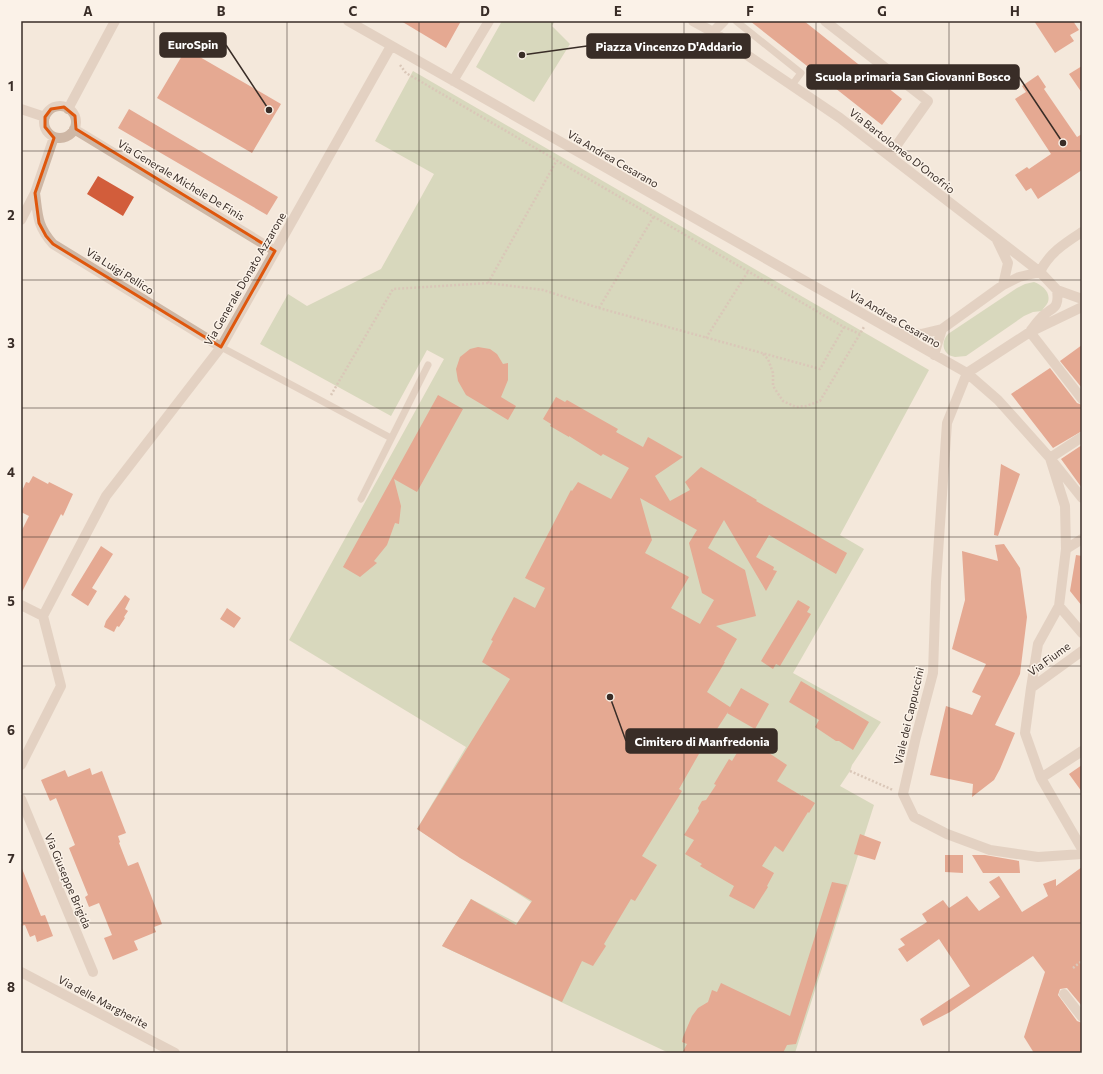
<svg xmlns="http://www.w3.org/2000/svg" width="1103" height="1074" font-family="Commissioner,sans-serif">
<style>
.green{fill:#b7c599}
.building{fill:#d25d3b;fill-rule:evenodd}
.lines{fill:none;stroke-linecap:round;stroke-linejoin:round}
.path{stroke:#baa18f;stroke-width:2.5;stroke-dasharray:2 2;stroke-linecap:butt}
.service{stroke:#ceb7a5;stroke-width:7}
.minor{stroke:#ceb7a5;stroke-width:10}
.marked{fill:none;stroke:#df570d;stroke-width:3;stroke-linejoin:round}
.grid{fill:none;stroke:#392d27;stroke-width:1;stroke-opacity:0.55}
.labels{text-anchor:middle;stroke-width:3;stroke-linejoin:round;paint-order:stroke}
.street-label{font-size:11px;fill:#392d27;stroke:#fbf2e8}
.leader{fill:none;stroke:#392d27;stroke-width:1.5}
.callout-dot{fill:#392d27;stroke:#fbf2e8;stroke-width:1.5}
.callout{fill:#392d27;stroke:#392d27;stroke-width:1.5}
.callout-label{font-size:12px;text-anchor:middle;font-weight:bold;fill:#fff}
.neatline{fill:none;stroke:#392d27;stroke-width:1.5}
.grid-label{font-size:13px;text-anchor:middle;font-weight:bold;fill:#392d27}
</style>
<rect width="100%" height="100%" fill="#f4e8db"/>
<path class="green" d="M502,21H555L552,26L570,44L534,102L476,67Z
M413,71L929,370L840,535L864,549L793,673L881,722L852,765L850,771L840,786L874,805L795,1053H669L442,946L471,899L517,923L531,902L417,829L466,747L289,640L444,359L427,350L391,416L260,344L288,294L307,306L381,269L434,174L375,141Z
M1034,282C1042,285 1051,292 1048,302C1047,305 1043,308 1042,311L1033,312L1024,316L966,356C962,356 959,357 955,357C943,355 940,343 948,334L1017,288L1025,284Z"/>
<path class="building" d="M401,21H461L446,48Z
M750,21H804L902,99L882,125Z
M1034,21H1073L1079,30L1070,35L1074,41L1055,53Z
M186,49L281,104L252,153L157,98Z
M1082,66V93L1069,74Z
M1038,75L1046,87L1044,89L1077,137L1082,134V170L1038,199L1031,188L1026,191L1015,175L1027,167L1029,169L1051,154L1015,99L1026,92L1022,86Z
M129,109L278,197L267,215L118,128Z
M98,176L134,197L123,216L87,194Z
M1082,345V388L1060,361Z
M478,347L490,349L497,354L503,364L508,363V380L501,397L516,406L508,420L466,395L458,381L456,369L460,357L470,349Z
M1050,368L1077,403L1082,405V431L1053,448L1011,394Z
M438,395L463,409L417,492L394,479L401,506L399,524L395,523L387,545L374,561L377,563L360,577L343,567Z
M556,397L565,402L567,400L595,416L618,429L616,432L643,447L648,437L683,457L655,476L670,501L690,490L685,482L701,467L757,500L756,501L847,553L836,574L769,535L756,557L774,567L773,570L777,571L766,591L724,520L708,548L745,570L756,616L716,626L737,639L724,662H725L707,692L730,707L741,688L769,704L755,729L727,713L728,712L706,746L704,745L679,789L682,791L642,856L657,865L635,901L631,899L604,944L606,946L593,966L582,961L562,1002L442,946L471,899L516,925L532,901L460,858L417,829L510,679L482,662L493,641L491,640L514,597L535,608L545,588L525,578L571,490L572,491L578,482L611,499L629,468L603,454L601,456L569,436V437L550,426L551,424L543,419ZM640,498L697,530L689,543L702,593L714,600L700,624L671,608L689,577L645,553L652,540Z
M1082,445V488L1061,459Z
M1001,464L1020,474L998,536L994,535Z
M33,476L48,484L49,482L73,494L63,516L61,514L21,594V532L29,516L21,512V493L26,482L29,483Z
M1004,544L1020,568L1027,617L1020,674L995,725L1015,733L1000,769L994,780L972,797L973,784L930,775L946,706L972,715L981,696L972,692L986,664L952,649L965,600L962,551L998,561L995,545Z
M101,546L113,554L92,588L97,591L88,606L71,595Z
M1076,555L1082,556V606L1070,591Z
M125,595L130,599L125,609L128,611L124,617L125,618L119,627L117,626L114,632L104,627L106,621Z
M798,600L810,607L807,612L811,614L780,666L776,664L773,669L761,661Z
M227,608L241,618L234,628L220,619Z
M801,681L869,722L853,750L839,741H836L815,727L819,720L789,702Z
M747,736L767,746L766,751L787,765L777,781L802,796V795L815,803L809,813L808,812L783,852L775,846L762,866L774,873L767,886L768,887L754,909L729,896L734,886L700,866L702,864L685,854L694,840L684,835L699,811L698,808L702,801L706,800L716,785L714,784L729,759L732,761Z
M1082,765V792L1069,774Z
M90,768L92,775L102,771L126,833L118,836L120,842L119,843L128,866L138,862L162,924L154,927L156,932L134,941L138,950L113,960L104,938L112,935L99,903L89,907L85,897L88,895L69,848L75,845L56,798L50,801L41,780L65,770L68,777Z
M860,834L881,842L875,860L854,854Z
M945,855H963V873L945,872Z
M972,855H985L1019,861L1020,873H983Z
M21,866L41,916L45,915L53,936L37,942L35,935L30,937L25,925L21,926Z
M1082,867V1006L1067,988L1060,989L1058,995L1077,1021L1082,1023V1053H1034L1024,1037L1045,972L1033,956L950,1012L923,1026L920,1019L970,986L939,939L907,962L898,949L905,945L900,939L927,922L922,914L943,900L949,908L967,896L979,911L1000,897L989,882L999,876L1022,912L1048,896L1043,884L1056,879V886Z
M832,882L847,885L796,1044L787,1045L783,1053H682L687,1044L682,1042L683,1037L692,1016L698,1008L708,1002L712,990L717,992L721,983L790,1016Z"/>
<g class="lines">
<path class="path" d="M400,65L406,73L844,327L860,334
M488,283L557,160
M599,308L654,216
M706,338L749,270
M763,354L768,359L773,373V386L783,401L796,407L806,406L820,401L864,327
M331,395L393,289L488,283L543,290L599,308L820,369L844,327
M850,771L893,790
M1073,968L1082,961"/>
<path class="service" d="M736,21L801,73L792,85
M221,347L391,438
M361,499L428,365"/>
<path class="minor" d="M348,21L967,373L998,400L1050,458L1065,506L1066,549L1059,606L1038,644L1031,688L1025,733L1041,778L1082,849
M693,21L713,32L840,118L1040,272L1057,290L1082,299
M825,21L928,101L889,156
M713,32L724,21
M453,81L489,21
M44 122a16 16 0 1 1 32 0a16 16 0 1 1-32 0Z
M21,109L45,117
M68,109L115,21
M74,129L275,251
M35,193C38,216 37,226 53,244L221,347
M21,220L35,193L54,137
M997,240L1008,263L1003,285
M1040,272C1049,253 1065,243 1082,232
M1031,330C1034,327 1036,323 1039,320C1050,306 1060,312 1057,290
M898,332L921,334L942,329L1003,285L1019,277L1040,272
M1030,332L1082,399
M934,355L942,329
M967,373L947,423L936,582L933,673L916,737L903,794L914,817L947,834L990,850L1038,857L1082,854
M967,373L1030,332L1082,307
M1082,437L1050,458L1082,498
M1066,549L1082,539
M21,605L43,616L61,686L21,765
M1059,606L1082,633
M43,616L106,496L221,347L391,46
M1031,688L1082,651
M1041,778L1082,751
M21,799L93,972
M21,972L175,1053
M1064,994L1082,1017"/>
</g>
<path d="M0 0H1103V1074H0ZM64,107L75,116L76,129L275,251L221,347L53,244L46,236L39,223L35,193L54,138L45,127V117L51,109Z" fill="#f4e8db" fill-opacity=".55" fill-rule="evenodd"/>
<path class="marked" d="M64,107L75,116L76,129L275,251L221,347L53,244L46,236L39,223L35,193L54,138L45,127V117L51,109Z"/>
<path class="grid" d="M154,21V1053M287,21V1053M419,21V1053M552,21V1053M684,21V1053M816,21V1053M949,21V1053M21,151H1082M21,280H1082M21,408H1082M21,537H1082M21,666H1082M21,794H1082M21,923H1082"/>
<g class="labels">
<g class="street-label">
<text transform="translate(902 151) rotate(38)" y="4">Via Bartolomeo D'Onofrio</text>
<text transform="translate(613 159) rotate(30)" y="4">Via Andrea Cesarano</text>
<text transform="translate(181 180) rotate(31)" y="4">Via Generale Michele De Finis</text>
<text transform="translate(120 271) rotate(32)" y="4">Via Luigi Pellico</text>
<text transform="translate(245 279) rotate(-60)" y="4">Via Generale Donato Azzarone</text>
<text transform="translate(895 319) rotate(30)" y="4">Via Andrea Cesarano</text>
<text transform="translate(1049 659) rotate(-36)" y="4">Via Fiume</text>
<text transform="translate(909 716) rotate(-77)" y="4">Viale dei Cappuccini</text>
<text transform="translate(68 881) rotate(67)" y="4">Via Giuseppe Brigida</text>
<text transform="translate(103 1002) rotate(28)" y="4">Via delle Margherite</text>
</g>
</g>
<path class="leader" d="M269 110L226 45M522 55L587 46M1063 143L1019 77M610 697L626 741"/>
<g class="callout-dot">
<circle cx="269" cy="110" r="4"/>
<circle cx="522" cy="55" r="4"/>
<circle cx="1063" cy="143" r="4"/>
<circle cx="610" cy="697" r="4"/>
</g>
<g class="callout">
<rect x="160" y="33" width="66" height="24" rx="4"/>
<rect x="587" y="34" width="163" height="24" rx="4"/>
<rect x="807" y="65" width="212" height="24" rx="4"/>
<rect x="626" y="729" width="151" height="24" rx="4"/>
</g>
<g class="callout-label">
<text x="193" y="49">EuroSpin</text>
<text x="669" y="51">Piazza Vincenzo D'Addario</text>
<text x="913" y="81">Scuola primaria San Giovanni Bosco</text>
<text x="702" y="746">Cimitero di Manfredonia</text>
</g>
<rect width="1103" height="1074" fill="none" stroke="#fbf2e8" stroke-width="44"/>
<rect x="22" y="22" width="1059" height="1030" class="neatline"/>
<g class="grid-label">
<text x="88" y="16">A</text>
<text x="221" y="16">B</text>
<text x="353" y="16">C</text>
<text x="485" y="16">D</text>
<text x="618" y="16">E</text>
<text x="750" y="16">F</text>
<text x="882" y="16">G</text>
<text x="1015" y="16">H</text>
<text x="11" y="91">1</text>
<text x="11" y="220">2</text>
<text x="11" y="348">3</text>
<text x="11" y="477">4</text>
<text x="11" y="606">5</text>
<text x="11" y="735">6</text>
<text x="11" y="863">7</text>
<text x="11" y="992">8</text>
</g>
</svg>
